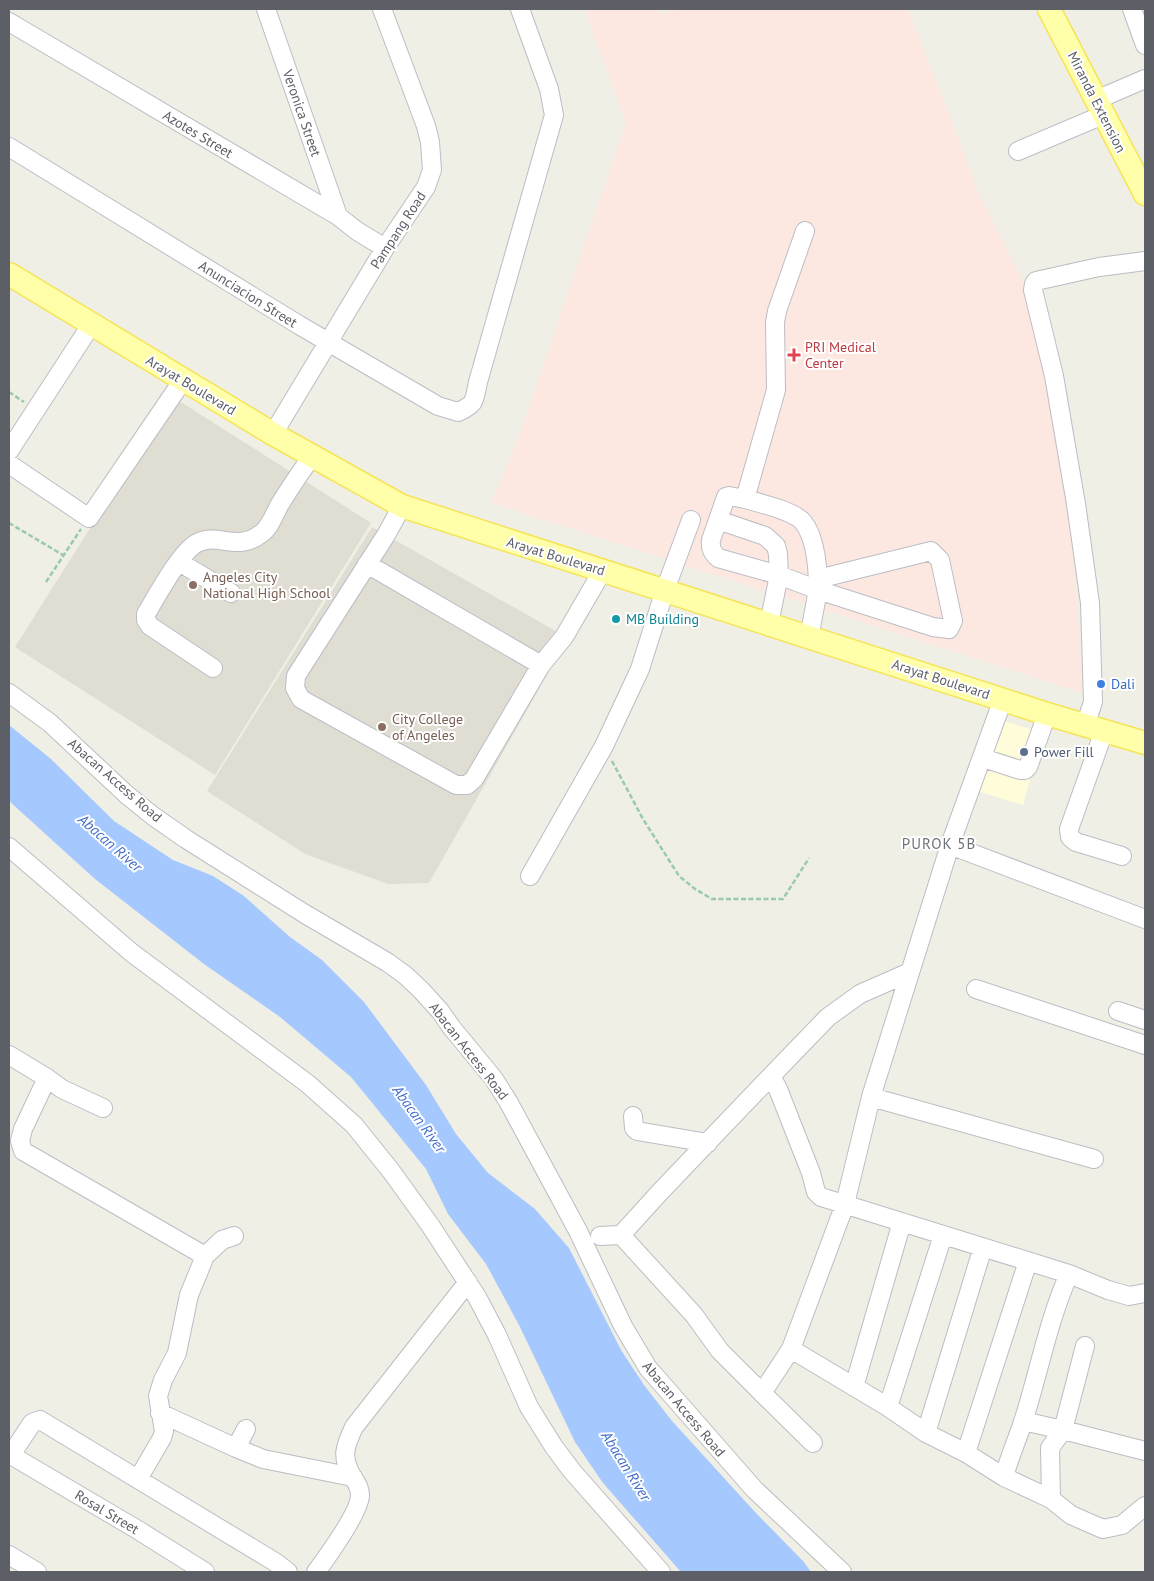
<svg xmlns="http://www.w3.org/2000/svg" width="1154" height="1581" font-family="'PT Sans',sans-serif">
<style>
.commercial{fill:#fffcda}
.education{fill:#e0ded3}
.medical{fill:#fce8e1}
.water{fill:#a5c9ff}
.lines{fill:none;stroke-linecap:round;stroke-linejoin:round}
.minor-casing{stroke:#bcbdc4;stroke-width:20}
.major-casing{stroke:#f6e457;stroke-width:25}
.path{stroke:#99c9ae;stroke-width:2.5;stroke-dasharray:5 2.5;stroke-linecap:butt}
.minor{stroke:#fff;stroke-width:18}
.major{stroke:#ffa;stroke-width:22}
.health-dot{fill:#e0444e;stroke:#fff;stroke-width:2}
.education-dot{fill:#8d6e63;stroke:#fff;stroke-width:2}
.culture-dot{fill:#0f9aa8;stroke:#fff;stroke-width:2}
.shop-dot{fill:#3f7fe0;stroke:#fff;stroke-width:2}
.service-dot{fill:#5c6f8a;stroke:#fff;stroke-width:2}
.labels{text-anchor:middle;stroke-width:4;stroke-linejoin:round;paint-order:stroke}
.street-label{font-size:14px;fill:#5c5f66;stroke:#fff}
.health-label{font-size:14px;fill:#be3a42;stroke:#fff;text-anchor:start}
.education-label{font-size:14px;fill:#785e54;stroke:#fff;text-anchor:start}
.culture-label{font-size:14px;fill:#0d838f;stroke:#fff;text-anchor:start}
.shop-label{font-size:14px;fill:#366cbe;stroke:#fff;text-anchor:start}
.service-label{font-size:14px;fill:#4e5e75;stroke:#fff;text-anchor:start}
.water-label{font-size:15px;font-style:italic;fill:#426dc8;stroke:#fff}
.neighbourhood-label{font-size:15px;letter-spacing:1px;fill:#6d7178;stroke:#fff}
</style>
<rect width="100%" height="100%" fill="#efefe5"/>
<path class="commercial" d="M1001,720L1043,733L1023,805L977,791Z"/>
<path class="education" d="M173,397L371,523L215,775L15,647Z
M372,527L568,638L429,883L388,884L305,854L207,791Z"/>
<path class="medical" d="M584,9H658L660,14L677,9H908L958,137L976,187L1027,289L1056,420L1070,501L1083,693L491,503L521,431L626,122Z"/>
<path class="water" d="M9,725L51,759L114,821L173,860L213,876L244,896L290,937L322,960L364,1002L426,1085L456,1134L488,1173L535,1209L569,1248L621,1350L644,1385L672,1421L755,1512L804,1562L811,1572H681L603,1483L575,1442L519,1325L486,1264L448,1214L426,1169L351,1077L280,1017L204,964L95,879L9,801Z"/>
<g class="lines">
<g class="minor-casing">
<path id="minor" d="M266,9L338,216
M1132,9L1145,45
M9,22L338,216L357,231L385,248
M1096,100L1145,79
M9,147L299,325L438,406L458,412C476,404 474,401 478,382L554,115L549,89L520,9
M1018,151L1103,115
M805,231L777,311L775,322L776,390L745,499L729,496L726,497L711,540C710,548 712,552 718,558L779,575L818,590L809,638
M273,434L385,248L426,187L432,170L430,142L426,126L382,9
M9,451L91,325
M9,464L89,518L183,380
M745,499C759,503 794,511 803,522C816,538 818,570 818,590L933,627L949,629L953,621L940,560L931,551L818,579
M402,506L386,535L296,676L295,688L301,699L456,785H467L474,779L541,665L564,637L603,570
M718,520L765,536L776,546L778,554L779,575L769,624
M179,562L231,593
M367,564L541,665
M213,668L150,626L146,620V614C156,597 181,551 197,543C219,532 237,553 262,533C270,527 275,513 280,504C290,488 300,472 312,457
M9,693L50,723L127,795L153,816L186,839L305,914L387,962L405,975L421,990L440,1011L452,1028L494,1079L509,1103L578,1231L623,1326L648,1368L754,1489L842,1572
M1085,726L1093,702L1090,603L1076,504L1054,376L1033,290L1034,284L1036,281L1099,267L1145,261
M1104,731L1069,829L1070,837L1076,842L1122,856
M983,758L1020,770H1025L1028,767L1047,714
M950,845L1145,919
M9,847L132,953L308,1084L354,1125L391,1171L430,1225L477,1297L497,1335L529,1407L554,1447L572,1471L661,1572
M530,876L604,746L640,669L665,590L691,520
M910,972L860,994L828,1017L771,1076L778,1089L811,1173L816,1192L821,1197L1069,1274L1108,1290L1129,1296L1145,1293
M976,989L1145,1045
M1118,1011L1145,1020
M9,1055L47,1078
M871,1097L1094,1159
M103,1108L62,1089L47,1078L23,1129L20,1141L23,1151L205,1256L189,1295L177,1353L163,1380L158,1396L164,1431L162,1438L138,1479
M633,1116L634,1128L637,1131L708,1143
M621,1235L660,1192L771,1076
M600,1236L621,1235L694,1315L720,1351L762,1393
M205,1256L222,1240L234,1236
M1085,1346L1063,1430L1145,1451
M791,1349L888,1407L926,1433L966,1453L1004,1477C1009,1458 1017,1440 1023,1422C1039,1372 1048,1321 1069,1274
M854,1387L902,1222
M888,1407L943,1235
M160,1413L236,1448L263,1459L353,1477
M1023,1421L1063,1430L1050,1448L1051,1499
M926,1433L983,1247
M813,1443L762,1393L791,1349L845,1204L871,1097L950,845L1003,699
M236,1448L246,1429
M966,1453L1028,1261
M9,1454L138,1530L205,1572
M11,1455L32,1423L40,1420L275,1562L288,1572
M1004,1477L1051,1499L1071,1515L1103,1529L1122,1525L1145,1506
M9,1555L37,1572
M316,1572C327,1557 360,1512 360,1495C360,1488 357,1483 353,1478C341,1457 344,1448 354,1427L468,1282"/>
</g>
<g class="major-casing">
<path id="major" d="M1049,9L1145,194
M9,274L273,434L402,506L1047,714L1145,743"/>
</g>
<path class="path" d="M9,392L24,402
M9,523L63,555
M46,582L81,529
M612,761L643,819L679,876L695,889L712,899H783L809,858"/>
<use href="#minor" class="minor"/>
<use href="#major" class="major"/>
</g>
<path class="health-dot" d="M791.5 347.5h5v5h5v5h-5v5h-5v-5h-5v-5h5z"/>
<g class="education-dot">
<circle cx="193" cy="585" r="5"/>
<circle cx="382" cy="727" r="5"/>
</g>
<circle class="culture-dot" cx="616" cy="619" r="5"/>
<circle class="shop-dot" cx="1101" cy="684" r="5"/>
<circle class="service-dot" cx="1024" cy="752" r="5"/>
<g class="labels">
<g class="street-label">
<text transform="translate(1097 102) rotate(63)" y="5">Miranda Extension</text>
<text transform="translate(302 113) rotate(71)" y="5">Veronica Street</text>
<text transform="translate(198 134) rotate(31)" y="5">Azotes Street</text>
<text transform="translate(398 230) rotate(-57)" y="5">Pampang Road</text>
<text transform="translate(248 294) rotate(32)" y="5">Anunciacion Street</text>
<text transform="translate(191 385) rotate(31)" y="5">Arayat Boulevard</text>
<text transform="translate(556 556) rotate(17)" y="5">Arayat Boulevard</text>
<text transform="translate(941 679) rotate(18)" y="5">Arayat Boulevard</text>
<text transform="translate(115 780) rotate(41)" y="5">Abacan Access Road</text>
<text transform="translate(469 1051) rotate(52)" y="5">Abacan Access Road</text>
<text transform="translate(684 1409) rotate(50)" y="5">Abacan Access Road</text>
<text transform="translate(107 1512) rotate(31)" y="5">Rosal Street</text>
</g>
<g class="health-label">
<text x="805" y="352">PRI Medical<tspan x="805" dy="16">Center</tspan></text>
</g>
<g class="education-label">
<text x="203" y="582">Angeles City<tspan x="203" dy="16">National High School</tspan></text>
<text x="392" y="724">City College<tspan x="392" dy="16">of Angeles</tspan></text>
</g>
<g class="culture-label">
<text x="626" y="624">MB Building</text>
</g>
<g class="shop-label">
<text x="1111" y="689">Dali</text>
</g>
<g class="service-label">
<text x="1034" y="757">Power Fill</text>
</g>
<g class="water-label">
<text transform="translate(110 843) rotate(41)" y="5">Abacan River</text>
<text transform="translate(419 1119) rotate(54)" y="5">Abacan River</text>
<text transform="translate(626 1466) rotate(58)" y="5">Abacan River</text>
</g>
<g class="neighbourhood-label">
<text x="939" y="849">PUROK 5B</text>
</g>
</g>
<rect width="1154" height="1581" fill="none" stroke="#5c5f66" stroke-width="20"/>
</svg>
